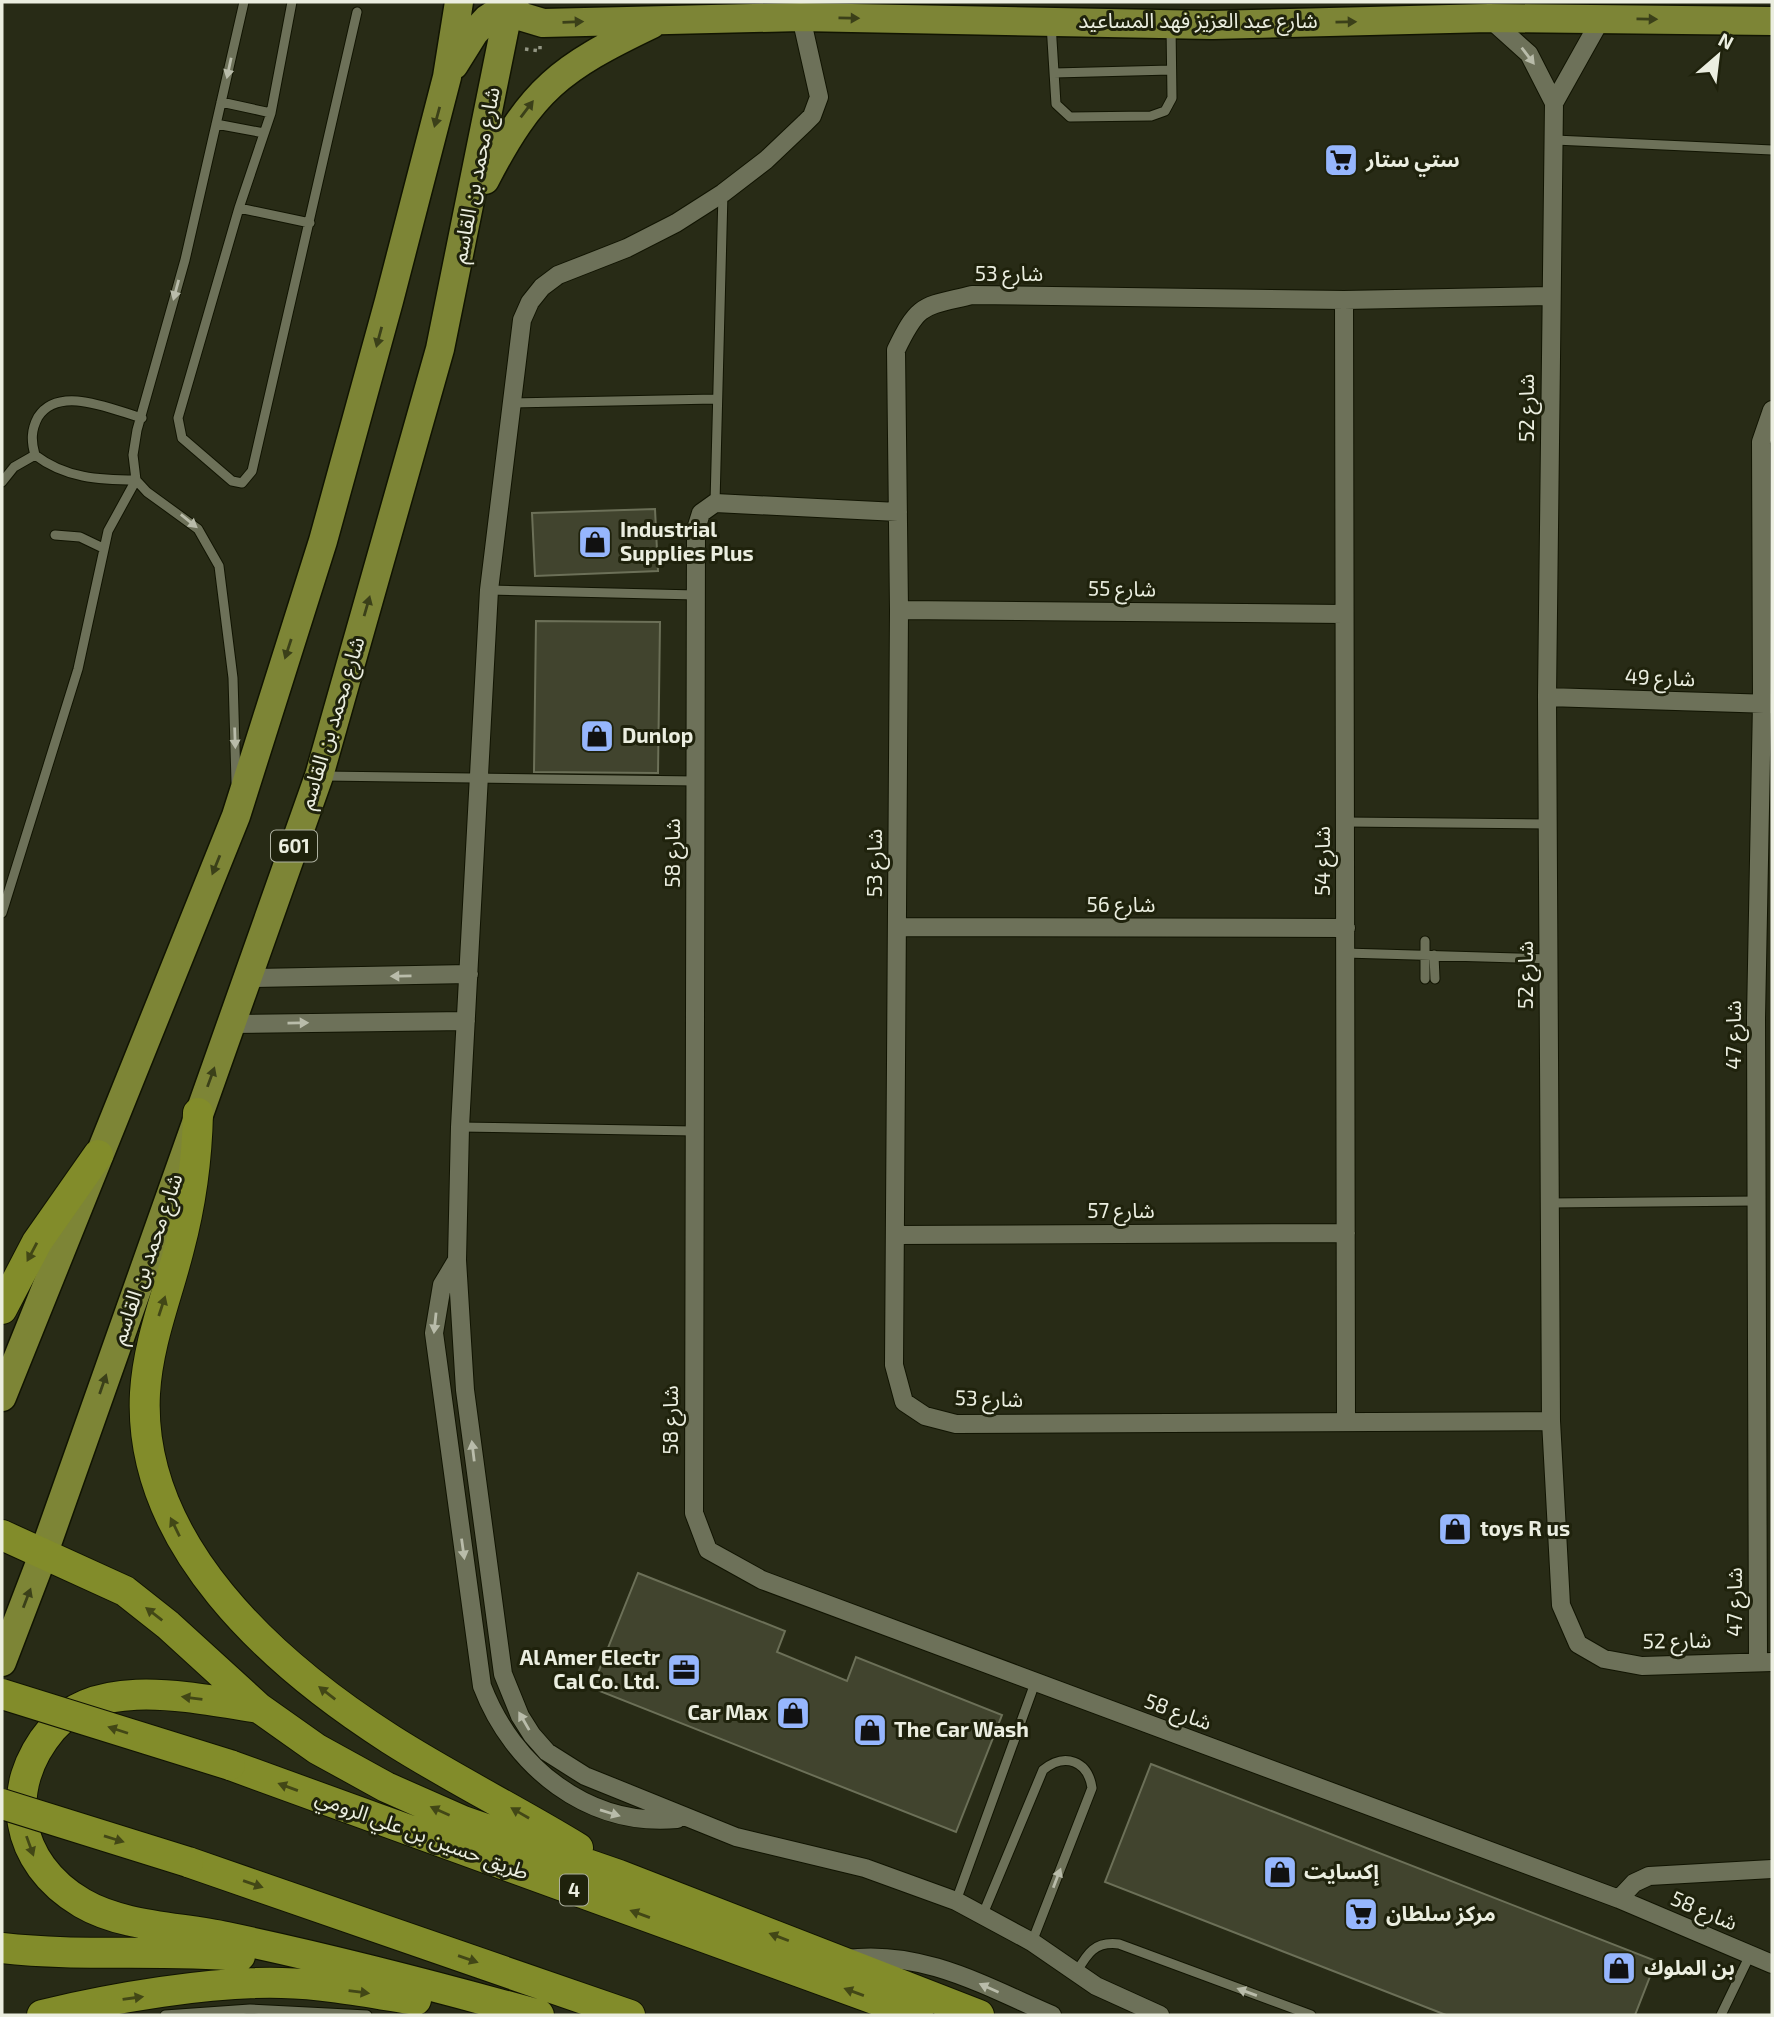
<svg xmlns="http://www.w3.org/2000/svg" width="1774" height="2017" font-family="'Exo 2','Noto Sans Arabic',sans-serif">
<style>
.building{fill:#41442e;stroke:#6c7058;stroke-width:2}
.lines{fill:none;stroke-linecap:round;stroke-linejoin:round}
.service-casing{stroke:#111402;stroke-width:11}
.minor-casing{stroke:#111402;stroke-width:20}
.primary-casing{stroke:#111402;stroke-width:31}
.trunk-casing{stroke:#111402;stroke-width:32}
.path{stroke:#939684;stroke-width:3.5;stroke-dasharray:3.5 5;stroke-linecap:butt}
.service{stroke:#6d7159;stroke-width:9}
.minor{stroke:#6d7159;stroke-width:18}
.primary{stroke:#7d8536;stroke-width:28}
.trunk{stroke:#828c2a;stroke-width:30}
.trunk-bridge-casing{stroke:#111402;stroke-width:32;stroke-linecap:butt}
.trunk-bridge{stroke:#828c2a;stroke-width:30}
.oneway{fill:#3b4019}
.oneway2{fill:#b9bcaa}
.oneway3{fill:#424716}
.labels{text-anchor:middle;stroke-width:6;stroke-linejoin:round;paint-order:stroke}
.shield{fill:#1f220c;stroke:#aeb1a0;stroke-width:2}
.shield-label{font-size:19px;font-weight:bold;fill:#ebeee0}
.street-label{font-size:21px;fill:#ebeee0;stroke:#1f220c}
.poi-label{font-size:21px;font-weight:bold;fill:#ebeee0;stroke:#1f220c;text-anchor:start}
</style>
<rect width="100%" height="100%" fill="#282b16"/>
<path class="building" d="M655,509L658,571L535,576L532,513Z
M536,621L660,622L658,773L534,772Z
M638,1573L785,1631L777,1652L847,1681L856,1657L1002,1715L956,1832L592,1688Z
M1151,1764L1656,1961L1635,2015H1446L1105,1882Z"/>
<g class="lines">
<g class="service-casing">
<path id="service" d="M292,2L271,113L239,208L178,418L182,438L232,481L242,483L252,471L357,12
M1051,24L1056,104L1070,117L1151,116L1165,111L1172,98L1171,26
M1054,73L1171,70
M221,102L271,113
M216,124L264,133
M1555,140L1772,150
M239,208L310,223
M511,403L716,399
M136,480C99,480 65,478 35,455C31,441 31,430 38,417C59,384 113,410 142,418
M2,482L14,467L35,455
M715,503L723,193
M55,535L80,537L103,548
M489,590L696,595
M324,776L696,781
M236,782L233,678L219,566L198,529L147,492L136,480L133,455L137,430L185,260L244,2
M1345,822L1548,824
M2,913L78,669L108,531L136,480
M1425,941V979
M1345,953L1549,959
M1434,955L1435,979
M460,1127L694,1131
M1550,1203L1756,1201
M956,1901L1035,1683
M983,1914L1043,1770C1065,1752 1088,1761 1092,1788L1032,1942
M1076,1973C1087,1954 1094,1941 1119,1944L1311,2015
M165,2015L250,2009L367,2015
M1721,2015L1750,1955"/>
</g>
<g class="minor-casing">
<path id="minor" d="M801,17L819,97L812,116L805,123L766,160L723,193L676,223L627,248L558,275L542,287L530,302L522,320L489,590L460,1127L457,1260L465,1390L503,1674L520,1716L532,1735L547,1752L585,1776L736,1837L865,1868L956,1901L1032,1942L1096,1986L1160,2015
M1489,18L1529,54L1554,103L1547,697L1551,1421L1561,1605L1578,1644L1604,1659L1642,1666L1772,1662
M1554,103L1601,19
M1551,296L1344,300L972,295C923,307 919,302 896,350L899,610L894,1365L904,1402L925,1416L956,1424L1551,1421
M1344,300L1346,1422
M898,512L715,503L701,513L696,529L694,1513L708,1550L762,1580L1619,1899L1772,1964
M899,610L1344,614
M1547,697L1772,704
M897,927L1346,928
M248,978L469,974
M230,1024L466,1021
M896,1235L1346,1233
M457,1260L442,1285L434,1333L482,1686C513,1767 588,1827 677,1819
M1758,1662L1756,1018L1762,703L1761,442L1772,410
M1619,1899L1634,1883L1649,1876L1772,1869
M846,1959C921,1949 985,1986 1052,2015"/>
</g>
<g class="primary-casing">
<path id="primary" d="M504,2L523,17L543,23L801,17L1212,25L1489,18L1772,21
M454,65L474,33L487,19L513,2
M485,180C532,89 560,68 652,24
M2,1397L236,816L323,541L389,301L447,77L459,2
M2,1662L43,1555L319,776L440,349L510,2"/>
</g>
<g class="trunk-casing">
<path id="trunk" d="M198,1113C197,1160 191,1204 179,1249C167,1297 148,1342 145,1393C137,1544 273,1664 390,1739C451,1778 516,1810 578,1848
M2,1309L37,1242L98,1155
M2,1535L125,1591L168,1625L259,1708L317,1749L386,1787L463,1821L619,1875L979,2015
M259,1708C198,1699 98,1674 52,1729C2,1788 14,1863 82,1903C123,1927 180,1927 226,1937C331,1959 435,1986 539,2015
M230,1765L918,2015
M188,1862L630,2015
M2,1948C81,1957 160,1949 240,1956
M42,2015C112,1998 211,1981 282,1983C327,1984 372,1993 416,2000"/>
</g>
<path class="path" d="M525,49L540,51V46"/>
<use href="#service" class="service"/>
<use href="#minor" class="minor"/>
<use href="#primary" class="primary"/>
<use href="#trunk" class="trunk"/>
<g class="trunk-bridge-casing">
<path id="trunk-bridge" d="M2,1694L230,1765
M2,1804L188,1862"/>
</g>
<use href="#trunk-bridge" class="trunk-bridge"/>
</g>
<defs><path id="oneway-solid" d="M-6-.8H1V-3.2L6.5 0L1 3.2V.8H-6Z" transform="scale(1.75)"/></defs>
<g class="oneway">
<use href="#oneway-solid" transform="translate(849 18) rotate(1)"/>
<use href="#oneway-solid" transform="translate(1647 19) rotate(1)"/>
<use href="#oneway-solid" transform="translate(573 22) rotate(-2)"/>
<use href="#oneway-solid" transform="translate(1346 22) rotate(-1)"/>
<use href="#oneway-solid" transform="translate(527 109) rotate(-53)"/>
<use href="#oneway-solid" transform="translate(437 117) rotate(105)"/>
<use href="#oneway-solid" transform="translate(379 337) rotate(105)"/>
<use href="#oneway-solid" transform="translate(367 606) rotate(-74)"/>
<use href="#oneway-solid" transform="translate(288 649) rotate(108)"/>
<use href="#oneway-solid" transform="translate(216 865) rotate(112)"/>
<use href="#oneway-solid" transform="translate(211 1077) rotate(-70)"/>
<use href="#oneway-solid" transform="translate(103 1384) rotate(-71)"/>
<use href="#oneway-solid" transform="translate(27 1598) rotate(-69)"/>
</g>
<g class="oneway2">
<use href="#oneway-solid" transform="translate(1528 56) rotate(53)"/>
<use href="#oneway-solid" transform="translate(229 68) rotate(102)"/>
<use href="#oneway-solid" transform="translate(176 290) rotate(105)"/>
<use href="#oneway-solid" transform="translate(189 521) rotate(39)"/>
<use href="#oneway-solid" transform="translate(235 738) rotate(88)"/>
<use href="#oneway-solid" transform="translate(401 976) rotate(179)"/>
<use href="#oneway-solid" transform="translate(298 1023) rotate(-1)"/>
<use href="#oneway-solid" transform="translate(435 1323) rotate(96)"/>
<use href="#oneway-solid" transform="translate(473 1451) rotate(-97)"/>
<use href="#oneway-solid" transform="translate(463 1549) rotate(82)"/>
<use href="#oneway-solid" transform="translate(524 1721) rotate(-120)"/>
<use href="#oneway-solid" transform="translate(610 1813) rotate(17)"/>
<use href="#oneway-solid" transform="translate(1057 1878) rotate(-69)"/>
<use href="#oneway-solid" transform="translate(989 1988) rotate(-156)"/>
<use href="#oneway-solid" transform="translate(1247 1992) rotate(-160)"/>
</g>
<g class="oneway3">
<use href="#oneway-solid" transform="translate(32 1252) rotate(118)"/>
<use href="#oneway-solid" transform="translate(162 1306) rotate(-72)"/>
<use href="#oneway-solid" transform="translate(175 1527) rotate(-116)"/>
<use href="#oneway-solid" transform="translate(154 1614) rotate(-142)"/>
<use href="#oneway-solid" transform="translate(327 1693) rotate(-142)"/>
<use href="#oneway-solid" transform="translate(192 1698) rotate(-173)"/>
<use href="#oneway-solid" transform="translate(118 1730) rotate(-162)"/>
<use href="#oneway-solid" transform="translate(288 1787) rotate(-160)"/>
<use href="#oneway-solid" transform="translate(440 1811) rotate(-156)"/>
<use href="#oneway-solid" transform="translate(520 1813) rotate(-150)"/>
<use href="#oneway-solid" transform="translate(114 1839) rotate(17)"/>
<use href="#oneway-solid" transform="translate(30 1846) rotate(70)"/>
<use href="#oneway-solid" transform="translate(253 1884) rotate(19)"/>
<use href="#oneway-solid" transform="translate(640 1914) rotate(-160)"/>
<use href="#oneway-solid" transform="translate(779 1937) rotate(-159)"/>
<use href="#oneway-solid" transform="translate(468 1959) rotate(19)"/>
<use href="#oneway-solid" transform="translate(359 1992) rotate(7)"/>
<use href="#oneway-solid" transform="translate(854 1992) rotate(-160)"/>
<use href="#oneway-solid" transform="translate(133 1998) rotate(-8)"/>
</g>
<defs>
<g id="supermarket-square" transform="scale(1.75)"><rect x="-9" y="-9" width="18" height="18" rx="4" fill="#96b6fd" stroke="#1f220c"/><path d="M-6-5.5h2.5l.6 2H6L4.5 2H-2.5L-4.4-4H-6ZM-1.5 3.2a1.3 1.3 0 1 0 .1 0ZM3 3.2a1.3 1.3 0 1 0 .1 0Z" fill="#111"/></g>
<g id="shop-square" transform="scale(1.75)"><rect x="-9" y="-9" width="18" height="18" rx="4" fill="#96b6fd" stroke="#1f220c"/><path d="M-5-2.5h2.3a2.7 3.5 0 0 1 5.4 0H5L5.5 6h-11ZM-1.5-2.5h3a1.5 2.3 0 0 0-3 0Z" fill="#111"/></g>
<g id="office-square" transform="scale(1.75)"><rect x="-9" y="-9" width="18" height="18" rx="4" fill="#96b6fd" stroke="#1f220c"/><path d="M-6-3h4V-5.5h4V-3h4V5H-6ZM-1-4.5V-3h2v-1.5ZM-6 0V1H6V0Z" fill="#111"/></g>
</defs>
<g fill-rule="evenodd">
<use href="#supermarket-square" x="1341" y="160"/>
<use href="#shop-square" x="595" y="542"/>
<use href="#shop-square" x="597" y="736"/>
<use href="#shop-square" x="1455" y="1529"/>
<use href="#office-square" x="684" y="1670"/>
<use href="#shop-square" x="793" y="1713"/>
<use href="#shop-square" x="870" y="1730"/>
<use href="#shop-square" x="1280" y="1872"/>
<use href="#supermarket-square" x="1361" y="1914"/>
<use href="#shop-square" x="1619" y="1968"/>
</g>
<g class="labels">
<g class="shield">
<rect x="271" y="830.5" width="46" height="31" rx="5"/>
<rect x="560" y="1874.5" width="28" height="31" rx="5"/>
</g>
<g class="shield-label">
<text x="294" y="853">601</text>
<text x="574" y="1897">4</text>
</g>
<g class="street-label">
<text x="1198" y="28">شارع عبد العزيز فهد المساعيد</text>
<text transform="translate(476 175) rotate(-79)" y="7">شارع محمد بن القاسم</text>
<text x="1009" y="281">شارع 53</text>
<text transform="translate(1527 408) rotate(-90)" y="7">شارع 52</text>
<text transform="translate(1122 589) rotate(1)" y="7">شارع 55</text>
<text transform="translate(1660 678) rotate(2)" y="7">شارع 49</text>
<text transform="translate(332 723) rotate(-73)" y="7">شارع محمد بن القاسم</text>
<text transform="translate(673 853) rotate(-90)" y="7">شارع 58</text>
<text transform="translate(1323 861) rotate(-90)" y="7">شارع 54</text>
<text transform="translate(875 863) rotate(-90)" y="7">شارع 53</text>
<text x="1121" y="912">شارع 56</text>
<text transform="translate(1526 975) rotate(-90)" y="7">شارع 52</text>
<text transform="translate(1734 1035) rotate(-90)" y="7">شارع 47</text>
<text x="1121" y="1218">شارع 57</text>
<text transform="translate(147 1259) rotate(-71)" y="7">شارع محمد بن القاسم</text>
<text transform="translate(989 1399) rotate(2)" y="7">شارع 53</text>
<text transform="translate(671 1420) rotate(-90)" y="7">شارع 58</text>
<text transform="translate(1735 1602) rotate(-90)" y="7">شارع 47</text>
<text transform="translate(1677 1641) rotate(-1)" y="7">شارع 52</text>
<text transform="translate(1178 1712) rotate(20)" y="7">شارع 58</text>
<text transform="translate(422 1835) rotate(20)" y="7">طريق حسين بن علي الرومي</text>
<text transform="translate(1704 1911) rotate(23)" y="7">شارع 58</text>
</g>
<g class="poi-label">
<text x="1366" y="167">ستي ستار</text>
<text x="620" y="537">Industrial<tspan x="620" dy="24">Supplies Plus</tspan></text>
<text x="622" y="743">Dunlop</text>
<text x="1480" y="1536">toys R us</text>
<text x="660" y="1665" text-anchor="end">Al Amer Electr<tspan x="660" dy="24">Cal Co. Ltd.</tspan></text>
<text x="768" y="1720" text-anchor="end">Car Max</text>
<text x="894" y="1737">The Car Wash</text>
<text x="1304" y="1879">إكسايت</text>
<text x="1386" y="1921">مركز سلطان</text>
<text x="1644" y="1975">بن الملوك</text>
</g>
</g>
<rect width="1774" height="2017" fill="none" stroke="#ebeee0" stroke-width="7"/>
<g transform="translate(1718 56) rotate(28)" stroke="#1f220c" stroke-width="5" paint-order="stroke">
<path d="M0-5L12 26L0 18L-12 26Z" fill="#ebeee0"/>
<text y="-10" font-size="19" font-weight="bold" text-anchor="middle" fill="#ebeee0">N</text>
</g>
</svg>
